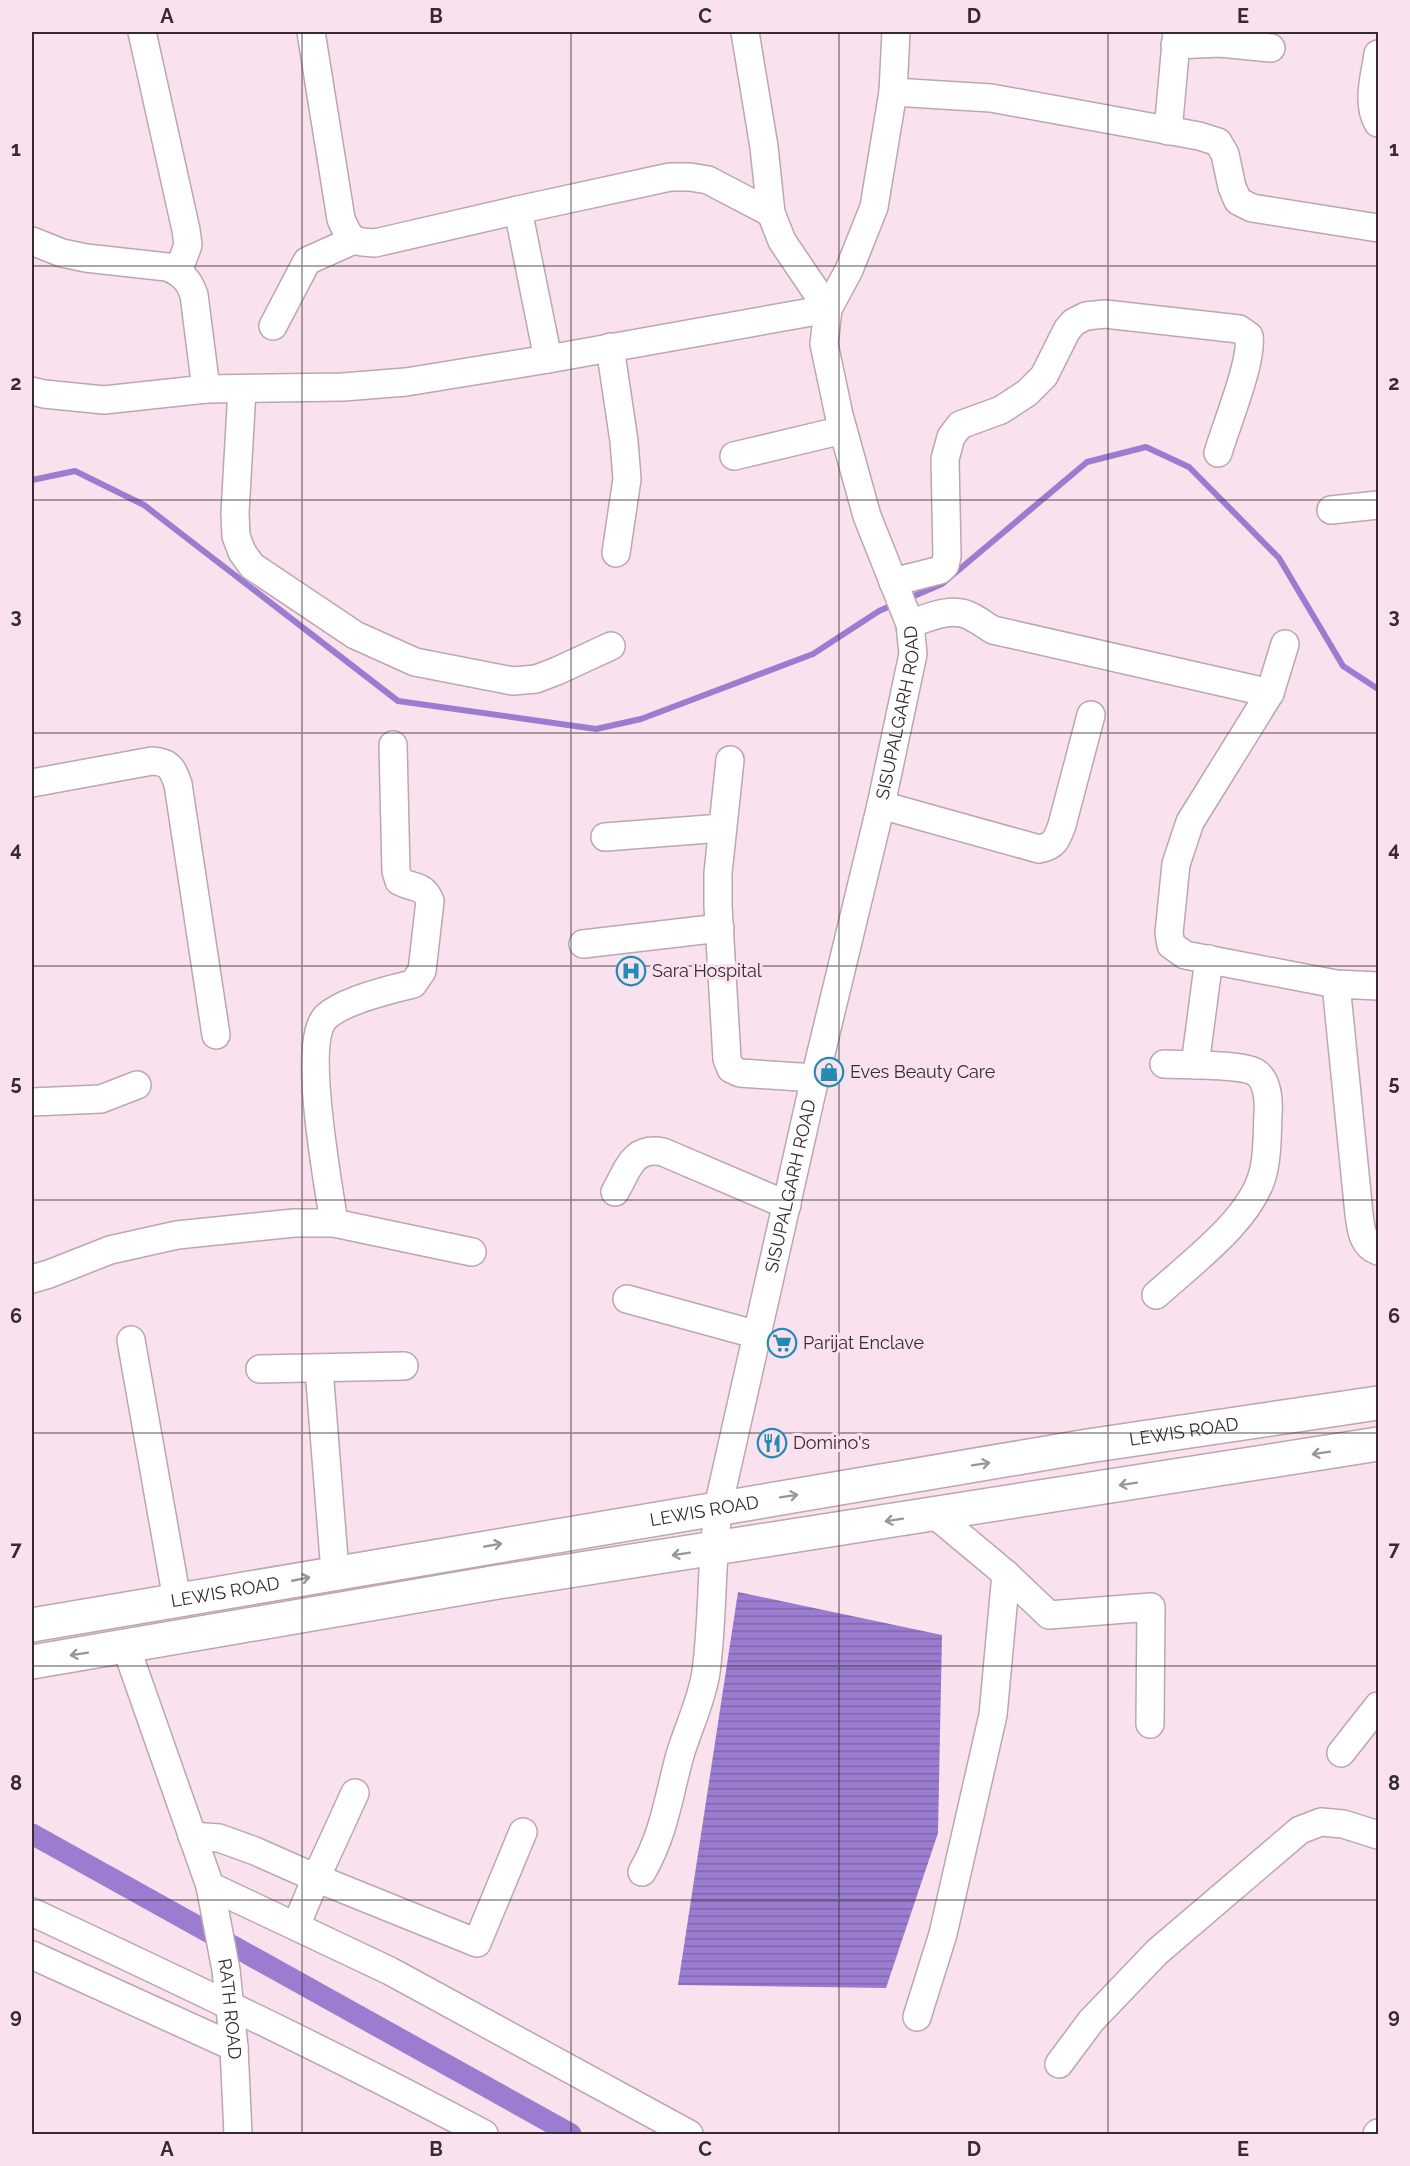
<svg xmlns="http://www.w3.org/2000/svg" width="1410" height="2166" font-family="Raleway,sans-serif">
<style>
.water{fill:url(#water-rules)}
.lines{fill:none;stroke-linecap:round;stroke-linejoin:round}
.stream{stroke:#9a7dd0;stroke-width:6}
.canal{stroke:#9a7dd0;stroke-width:21}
.minor-casing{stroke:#bda5b2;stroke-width:30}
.major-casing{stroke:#bda5b2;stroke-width:36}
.minor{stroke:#fff;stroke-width:27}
.major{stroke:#fff;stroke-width:33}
.oneway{stroke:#9a9598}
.grid{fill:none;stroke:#352b30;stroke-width:1.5;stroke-opacity:0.55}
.labels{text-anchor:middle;stroke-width:6;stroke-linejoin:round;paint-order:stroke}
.street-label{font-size:18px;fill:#352b30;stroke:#fae1ee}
.poi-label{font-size:18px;fill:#352b30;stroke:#fae1ee;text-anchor:start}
.neatline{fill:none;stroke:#352b30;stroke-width:2}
.grid-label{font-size:20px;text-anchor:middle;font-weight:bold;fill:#352b30}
</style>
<defs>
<pattern id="water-rules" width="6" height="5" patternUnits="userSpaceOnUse" patternTransform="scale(1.5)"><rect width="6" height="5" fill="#9a7dd0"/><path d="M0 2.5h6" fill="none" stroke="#7e67a9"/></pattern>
</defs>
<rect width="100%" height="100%" fill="#fae1ee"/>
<path class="water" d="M738,1592L942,1635L938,1833L886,1988L678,1985Z"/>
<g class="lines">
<path class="stream" d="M32,480L75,471L144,505L398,701L596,729L641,719L813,654L879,611L895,604
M907,599L942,584L1087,462L1146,447L1189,467L1279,558L1343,666L1378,689"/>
<path class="canal" d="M32,1834L571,2134"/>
<g class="minor-casing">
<g id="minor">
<path d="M142,32L186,230L188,245L178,272"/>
<path d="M311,32L341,219C350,240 352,242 375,243L518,210L670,177H690L708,180L771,213"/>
<path d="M745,32L764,147L771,213L782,241L828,309"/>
<path d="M1175,45L1220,43L1271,48"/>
<path d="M1378,54C1375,76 1366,103 1378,123"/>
<path d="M893,92L991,98L1199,136L1218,142L1225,154L1232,187L1238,201L1252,208L1378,228"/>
<path d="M1168,131L1177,32"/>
<path d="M518,210L548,359"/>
<path d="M32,241L62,253L86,258L167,267C182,273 189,280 194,295L206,389"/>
<path d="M273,326L307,261L354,240"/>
<path d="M610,347L624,441L627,479L616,553"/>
<path d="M242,390L235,513L236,536L242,552L252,566L355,635L415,662L513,681L536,679L557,671L611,646"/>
<path d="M32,391L44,394L104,400L206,389L343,387L406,382L548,359L828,309"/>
<path d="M734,456L843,430"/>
<path d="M1331,510L1378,505"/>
<path d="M893,582L940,570L945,565L947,556L945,459L951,437L960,425L1001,410L1027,393L1044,376L1067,330L1074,322L1086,316L1105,314L1239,329L1249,336C1253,361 1226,425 1218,453"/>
<path d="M910,624C929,617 953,606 972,617C980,621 986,626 993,630L1270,693"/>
<path d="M1285,644L1270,693L1190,822L1176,864L1169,933L1171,945L1185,955L1336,984L1378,986"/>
<path d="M730,760L718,873V906L727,1059L731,1069L740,1073L815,1078"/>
<path d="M32,783L152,761C170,762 172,768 178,784L216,1035"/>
<path d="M881,805L1039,849C1055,846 1057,839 1062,825L1091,715"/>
<path d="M605,837L722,828"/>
<path d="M583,944L720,928"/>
<path d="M1336,984L1359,1214C1361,1229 1362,1245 1378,1251"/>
<path d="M1195,1065L1209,959"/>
<path d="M32,1102L101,1099L137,1085"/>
<path d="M615,1192C628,1170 632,1146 663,1152L787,1205"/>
<path d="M334,1223C329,1187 300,1039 327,1016C344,1001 391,989 413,984L422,971L430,901C423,884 414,889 399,881L396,871L393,745"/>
<path d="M32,1279L49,1274L110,1250L177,1235L294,1223H334L472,1252"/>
<path d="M1156,1295C1190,1264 1252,1219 1263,1173C1268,1155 1267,1133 1268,1114C1269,1101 1268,1080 1255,1072C1242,1064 1183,1065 1164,1064"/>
<path d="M627,1299L758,1335"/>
<path d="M131,1340L177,1600"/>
<path d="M260,1369L404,1366"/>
<path d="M319,1369L335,1572"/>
<path d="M1006,1574L1049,1615L1151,1607L1150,1724"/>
<path id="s1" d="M126,1647L210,1886L226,1970L234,2047L238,2134"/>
<path d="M1341,1753L1378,1706"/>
<path d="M192,1836L219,1838L255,1851L316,1878L355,1793"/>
<path id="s2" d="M642,1872C665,1832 668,1798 680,1755C688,1728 702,1700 706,1672C714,1613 710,1553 721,1494L815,1078L881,805L913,654L910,624L867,516L839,415L824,344L828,309L849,270L874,207L893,92L896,32"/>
<path d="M210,1886L390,1971L689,2134"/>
<path d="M32,1912C184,1983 336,2055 484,2134"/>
<path d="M296,1926L316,1878L477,1943L523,1832"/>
<path d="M32,1955L234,2047"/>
<path d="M917,2017L943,1934L993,1715L1006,1574L934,1514"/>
<path d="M1059,2064L1091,2021L1157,1952L1300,1830L1321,1822L1343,1824L1378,1835"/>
<path d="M1377,2134L1378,2133"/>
</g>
</g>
<g class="major-casing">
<g id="major">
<path id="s3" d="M32,1625L1088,1446L1378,1403"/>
<path d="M32,1662L498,1582L1378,1444"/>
</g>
</g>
<use href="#minor" class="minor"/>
<use href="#major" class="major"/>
</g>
<defs><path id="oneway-shaft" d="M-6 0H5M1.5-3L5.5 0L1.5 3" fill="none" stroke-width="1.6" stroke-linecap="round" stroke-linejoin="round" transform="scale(1.5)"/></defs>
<g class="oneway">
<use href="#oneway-shaft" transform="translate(1321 1453) rotate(171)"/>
<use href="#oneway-shaft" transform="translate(981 1464) rotate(-9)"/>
<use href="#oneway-shaft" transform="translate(1128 1484) rotate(171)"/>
<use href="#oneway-shaft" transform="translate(789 1496) rotate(-9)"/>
<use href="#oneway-shaft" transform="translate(894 1520) rotate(171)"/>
<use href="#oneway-shaft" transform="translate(493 1545) rotate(-10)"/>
<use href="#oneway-shaft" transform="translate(681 1554) rotate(171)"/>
<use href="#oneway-shaft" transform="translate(301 1579) rotate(-11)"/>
<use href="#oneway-shaft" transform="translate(79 1654) rotate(171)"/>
</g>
<path class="grid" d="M302,32V2134M571,32V2134M839,32V2134M1108,32V2134M32,266H1378M32,500H1378M32,733H1378M32,966H1378M32,1200H1378M32,1433H1378M32,1666H1378M32,1900H1378"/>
<defs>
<g id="hospital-ring" transform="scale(1.5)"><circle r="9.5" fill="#fae1ee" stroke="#248bb4" stroke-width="1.5"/><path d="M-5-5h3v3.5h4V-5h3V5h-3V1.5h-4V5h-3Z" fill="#248bb4"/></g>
<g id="shop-ring" transform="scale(1.5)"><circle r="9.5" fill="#fae1ee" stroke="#248bb4" stroke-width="1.5"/><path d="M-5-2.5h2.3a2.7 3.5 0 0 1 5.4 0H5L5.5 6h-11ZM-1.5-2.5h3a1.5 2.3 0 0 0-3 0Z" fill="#248bb4"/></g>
<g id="supermarket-ring" transform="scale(1.5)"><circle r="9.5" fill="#fae1ee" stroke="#248bb4" stroke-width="1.5"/><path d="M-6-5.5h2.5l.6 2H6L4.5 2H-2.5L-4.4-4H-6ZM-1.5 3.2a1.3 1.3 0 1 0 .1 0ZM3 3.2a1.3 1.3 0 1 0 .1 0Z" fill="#248bb4"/></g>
<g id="restaurant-ring" transform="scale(1.5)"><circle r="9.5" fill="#fae1ee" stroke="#248bb4" stroke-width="1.5"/><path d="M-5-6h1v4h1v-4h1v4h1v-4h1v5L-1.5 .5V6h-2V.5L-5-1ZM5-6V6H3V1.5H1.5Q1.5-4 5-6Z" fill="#248bb4"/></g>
</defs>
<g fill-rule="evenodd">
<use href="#hospital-ring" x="631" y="971"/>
<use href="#shop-ring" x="829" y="1072"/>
<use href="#supermarket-ring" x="782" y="1343"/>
<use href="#restaurant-ring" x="772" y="1443"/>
</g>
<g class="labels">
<g class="street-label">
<text dy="6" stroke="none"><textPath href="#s2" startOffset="1191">SISUPALGARH ROAD</textPath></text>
<text dy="6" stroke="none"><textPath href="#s2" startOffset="705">SISUPALGARH ROAD</textPath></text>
<text dy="6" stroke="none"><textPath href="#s3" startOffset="1168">LEWIS ROAD</textPath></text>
<text dy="6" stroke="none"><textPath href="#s3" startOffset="682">LEWIS ROAD</textPath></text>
<text dy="6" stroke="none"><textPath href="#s3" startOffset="196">LEWIS ROAD</textPath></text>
<text dy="6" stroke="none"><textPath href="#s1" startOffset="378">RATH ROAD</textPath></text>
</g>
<g class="poi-label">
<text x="652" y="977">Sara Hospital</text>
<text x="850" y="1078">Eves Beauty Care</text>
<text x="803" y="1349">Parijat Enclave</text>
<text x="793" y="1449">Domino's</text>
</g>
</g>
<rect width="1410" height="2166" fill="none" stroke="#fae1ee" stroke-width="66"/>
<rect x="33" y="33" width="1344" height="2100" class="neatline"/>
<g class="grid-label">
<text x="167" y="23">A</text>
<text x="436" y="23">B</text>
<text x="705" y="23">C</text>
<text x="974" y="23">D</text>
<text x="1243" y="23">E</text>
<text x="16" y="156">1</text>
<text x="1394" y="156">1</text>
<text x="16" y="390">2</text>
<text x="1394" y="390">2</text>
<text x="16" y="623">3</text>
<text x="1394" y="623">3</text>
<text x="16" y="856">4</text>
<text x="1394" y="856">4</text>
<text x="16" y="1090">5</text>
<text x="1394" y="1090">5</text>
<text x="16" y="1323">6</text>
<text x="1394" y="1323">6</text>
<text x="16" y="1556">7</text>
<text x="1394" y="1556">7</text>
<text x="16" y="1790">8</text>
<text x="1394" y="1790">8</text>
<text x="16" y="2023">9</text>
<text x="1394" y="2023">9</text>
<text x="167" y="2156">A</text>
<text x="436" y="2156">B</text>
<text x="705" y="2156">C</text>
<text x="974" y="2156">D</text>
<text x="1243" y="2156">E</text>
</g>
</svg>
